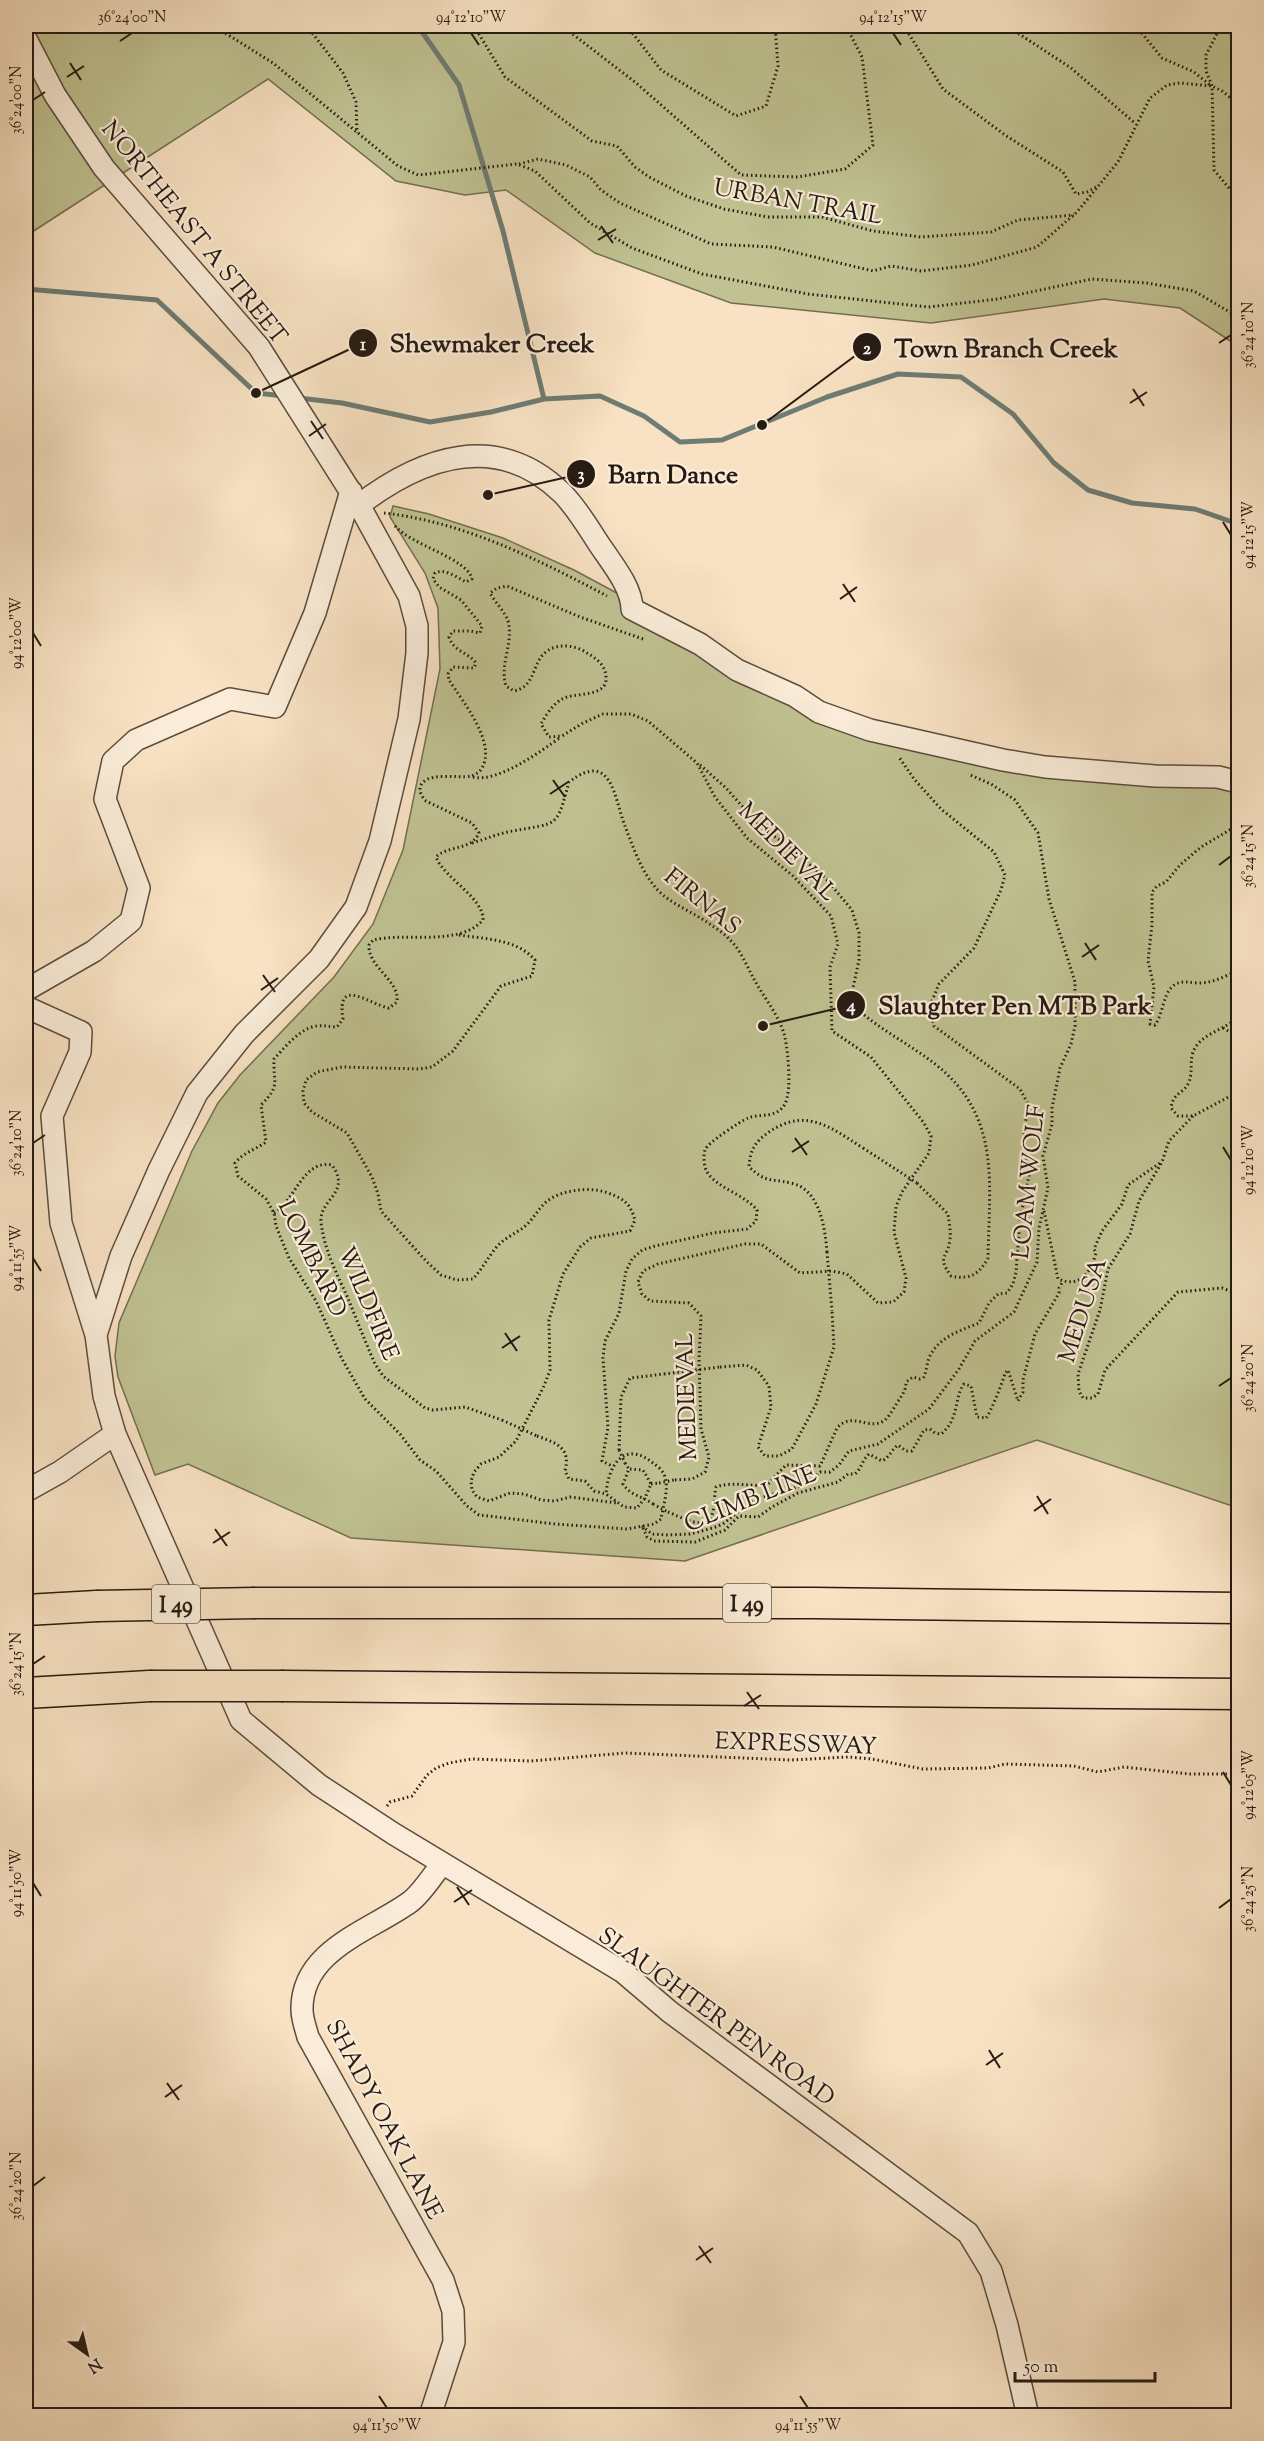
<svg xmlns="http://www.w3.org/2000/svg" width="1264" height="2441" font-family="'Sorts Mill Goudy',serif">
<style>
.green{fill:#c0c292;stroke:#736e52;stroke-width:1.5}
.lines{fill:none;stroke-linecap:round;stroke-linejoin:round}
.stream{stroke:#6d7c74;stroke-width:5}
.minor-casing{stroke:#5a4c3e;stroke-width:24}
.highway-casing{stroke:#261a12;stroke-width:33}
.path{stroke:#261a12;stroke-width:3;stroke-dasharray:1.5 3;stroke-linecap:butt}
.minor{stroke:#faecd8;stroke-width:21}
.highway{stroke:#f8e2c3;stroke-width:30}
.highway-bridge-casing{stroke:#261a12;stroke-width:33;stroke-linecap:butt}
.path-bridge{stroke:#261a12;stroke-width:3;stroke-dasharray:1.5 3;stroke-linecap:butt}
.highway-bridge{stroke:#f8e2c3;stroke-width:30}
.ticks{fill:none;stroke:#261a12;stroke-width:2}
.labels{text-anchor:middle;stroke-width:4.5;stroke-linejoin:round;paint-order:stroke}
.shield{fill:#faecd8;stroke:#66594d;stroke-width:1.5}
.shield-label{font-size:22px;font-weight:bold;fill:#261a12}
.street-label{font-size:24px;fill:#261a12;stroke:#faecd8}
.leader{fill:none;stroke:#261a12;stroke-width:2}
.callout-dot{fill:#261a12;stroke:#faecd8;stroke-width:2}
.mark-label{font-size:18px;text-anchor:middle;font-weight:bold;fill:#fff}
.callout-label{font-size:26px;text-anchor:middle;font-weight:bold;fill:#261a12;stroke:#faecd8;stroke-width:4.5;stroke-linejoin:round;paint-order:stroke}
.neatline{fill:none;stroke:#261a12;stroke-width:2}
.ticks-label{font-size:15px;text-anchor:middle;fill:#261a12}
</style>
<rect width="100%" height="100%" fill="#f8e2c3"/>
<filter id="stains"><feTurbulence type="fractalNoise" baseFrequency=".00333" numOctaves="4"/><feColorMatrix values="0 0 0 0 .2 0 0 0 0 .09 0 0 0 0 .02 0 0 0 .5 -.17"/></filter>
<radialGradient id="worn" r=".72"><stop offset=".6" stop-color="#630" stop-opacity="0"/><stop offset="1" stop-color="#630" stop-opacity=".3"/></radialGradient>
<path class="green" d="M26,26H1238V346L1180,308L1104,299L931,323L731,303L595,253L506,190L465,195L396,181L268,79L26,236Z
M393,506L429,514L503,538L574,570L669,621L820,706L1010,758L1229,772L1238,767V1508L1037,1440L685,1561L351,1538L188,1464L155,1475L118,1377L115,1356L119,1323L192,1151L218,1103L240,1075L334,977L373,924L403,850L440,669L438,608L425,573L390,517Z"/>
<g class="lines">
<path class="stream" d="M418,26L459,85L503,231L544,399L600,396L644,416L680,442L722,440L827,397L898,374L961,377L1013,414L1054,463L1088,490L1132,503L1195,509L1238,524
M1226,31L1228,26
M26,289L157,300L256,393L284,396
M299,398L342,403L430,422L491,412L544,399"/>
<g class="minor-casing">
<path id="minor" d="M26,39L55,95L104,168L259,347L359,505L409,596L417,626V653L409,719L380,841L356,907L319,959L244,1034L197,1093L159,1170L121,1256L96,1335L104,1396L115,1434L241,1720L319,1785L394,1834L623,1972L670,2012L968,2233L991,2271L1007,2325L1028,2416
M359,505C422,457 497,430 562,493C576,507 586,524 597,541C609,560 632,586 632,609L700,644L737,670L795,696L819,712L870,730L1003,760L1045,767L1155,776L1218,777L1238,782
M26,990L94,951L131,921L139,888L105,799L113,761L136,740L230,699L275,707L315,613L351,491
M26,1007L81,1032L80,1052L52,1116L61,1223L96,1335
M26,1491L60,1472L115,1434
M430,2416L454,2342L453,2311L443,2280L308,2037C306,2029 302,2019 302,2010C301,1950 370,1931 410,1902C422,1893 432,1876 442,1864"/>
</g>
<g class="highway-casing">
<path id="highway" d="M255,1603H812L1238,1608
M26,1610L97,1606
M284,1686L1238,1694
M26,1693L150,1686"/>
</g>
<path class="path" d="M214,26L273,63L398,166L418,175L517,164L535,171L590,223L632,248L702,274L808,294L928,307L998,299L1092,279L1146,283L1194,291L1238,317
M307,26L343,73L356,102L357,133
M474,26L505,77L592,141L617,146L635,167L649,177L686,196L724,209L768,217H822L873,231L921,237L991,232L1018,220L1074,215
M562,26L635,82L741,175L798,177L845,169L873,145L862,57L846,26
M627,26L661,70L736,116L766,106L778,66L775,26
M904,26L943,89L1005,135L1063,172L1076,194L1087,192L1096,187
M1007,26L1071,68L1136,124
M1136,26L1162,58L1194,72L1210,85
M1221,26L1206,55V71L1212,86L1214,170L1238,199
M519,164L538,159L566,165L590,177L601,190L620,203L711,244L773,247L873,271L891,266L921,271L972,265L1037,247L1077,212L1118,162L1150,98L1167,85L1180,83L1212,86L1222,91L1238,104
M384,513C464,522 537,559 607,596
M395,526C411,545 467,558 472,579L466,582C456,577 445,568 435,573L433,579L439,587L461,600L482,626L480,633L470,631H453L449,637C454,652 468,652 476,663L474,668L453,667L448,674L449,680C462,701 501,747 479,772C478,773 472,776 471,776C459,779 422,770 420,789C420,794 423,798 426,801L472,823L479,833C471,851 448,845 436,857C444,878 484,898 483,920C459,947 406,932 373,940L369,945C368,968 400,980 397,1002L389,1008C370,1005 336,975 343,1019L337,1027C328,1027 321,1024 312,1027C297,1032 284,1048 274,1059C273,1084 281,1085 261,1105L266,1142C255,1150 244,1152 235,1163L238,1176L266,1199L274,1213L276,1226L289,1258L316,1301L342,1359L365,1399L400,1434L420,1460L436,1471L467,1506L479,1515L488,1516L555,1524L627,1529L654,1524L661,1519C663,1507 669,1489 665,1477C663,1470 657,1466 653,1463C623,1439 608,1467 606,1494L624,1507L637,1508L645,1498L651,1484L643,1470L629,1469L623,1484C632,1497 641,1495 653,1504
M643,639L580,617L507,586L497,588L490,593C495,602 505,612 508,621C514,643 499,665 506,686L514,691C533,687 532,670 541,657C552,642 574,644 587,653C596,658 606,666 606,677C608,698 574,692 562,699C553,704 546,715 541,724L549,737L562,736L583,723L603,714H631L648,721L697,763L715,797L747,838L793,876L831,916L838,944L830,967L832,1031L871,1057L924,1123L931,1136L929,1153L902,1192L896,1207L894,1232L906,1278L904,1292L893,1302L878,1303L847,1274L832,1271L800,1273L761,1244H745L658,1264L643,1271L638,1282L642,1294L650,1301L689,1303L701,1316L699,1361L701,1429L709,1457L705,1472L692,1479L674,1480
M700,765L725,787L761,827L791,848L827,880L852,910L859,933V960L850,1002C874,1027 907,1042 935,1064C1002,1116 989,1184 988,1258C979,1275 969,1280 951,1276C936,1255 948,1259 950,1239C951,1231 949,1222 948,1214L917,1183
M473,777C498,783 541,751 561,737
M1238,825L1201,847L1180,865L1166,882L1157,886L1152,892V924L1148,961L1154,987L1150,1024L1155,1025C1163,1014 1163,995 1172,987C1180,979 1189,983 1199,983C1213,983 1226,976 1238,970
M472,843C486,839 499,833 513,831C558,822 556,830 569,782C612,749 614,798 625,826C633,847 641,870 655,887C669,904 694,912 711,925C717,929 724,933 729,939C741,950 747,967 755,981C765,999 780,1017 785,1037C788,1053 792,1090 785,1104C776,1119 761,1113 748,1118C741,1121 707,1143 705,1150C703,1156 704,1167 707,1172C718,1189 744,1194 757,1210L756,1221L747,1229L713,1233L655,1246L642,1250L632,1259L626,1271L619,1313L605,1341L603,1358L608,1427L602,1461L612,1466
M459,935C485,939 517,939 535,960L532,976L501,986L453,1051L432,1067L420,1069L342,1067L317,1072L306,1080L303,1091L304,1103L312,1112L347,1133L372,1177L378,1194L381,1211L426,1261L441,1275L457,1280L473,1279C482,1269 487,1259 495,1249C502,1239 515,1234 524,1227C533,1220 538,1209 546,1202C560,1190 590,1186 608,1193C624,1199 630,1203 635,1220L630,1231L591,1238L580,1247L563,1274L549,1320L550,1370L544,1386L516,1441L499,1457L481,1464L474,1472L471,1481L472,1490L477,1497L489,1501L510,1493L524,1494L541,1500L555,1501L570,1497L617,1503
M1238,1017C1225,1030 1202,1033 1194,1050C1189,1060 1193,1072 1189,1082C1184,1094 1173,1092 1171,1108L1178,1116H1193L1238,1092
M1223,1028L1238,1037
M1193,1116L1169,1141L1162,1162L1139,1201L1130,1234L1108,1269L1100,1310L1078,1374L1079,1391L1083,1398H1092L1098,1394L1105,1370L1178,1292L1222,1288L1238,1294
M1044,1211L1058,1279C1080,1288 1090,1274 1096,1253L1094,1249L1102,1231L1122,1204L1128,1185L1160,1163
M274,1213C295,1201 303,1159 332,1165C352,1193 319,1199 321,1222C324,1249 336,1272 347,1296C356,1318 365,1341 375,1364L383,1376L425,1408L433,1410L465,1407L502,1420
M827,1252C825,1228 820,1189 791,1183C768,1178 767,1183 749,1167C750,1150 755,1142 769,1132C806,1107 830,1127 863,1148
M720,1367L746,1365L757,1370L769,1386L771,1407L758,1447L765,1456H779L792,1449L816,1404L834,1347L832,1311
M537,1436C557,1443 571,1448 565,1471L569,1479L585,1481L594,1491L606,1494
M619,1450L621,1397L630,1378L664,1374
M625,1463L629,1469
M651,1484L659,1483
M668,1512C681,1517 709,1534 713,1511C715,1503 714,1495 716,1487C732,1481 751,1487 767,1485L786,1465L820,1466L837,1428C853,1410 870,1433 886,1419C890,1415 894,1408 897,1403C902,1395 906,1391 906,1382L913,1377L920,1379L924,1377C927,1370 927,1360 931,1354C941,1336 962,1330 979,1323L989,1303L998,1294L1007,1293L1013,1284L1016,1272L1020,1220L1031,1166L1022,1150L1028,1104L1020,1089L934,1026L929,1008L939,984L974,948L1001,890L1005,875L994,852L941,809L914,779L899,757
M642,1526L652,1534L668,1535L690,1534L713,1528L723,1524L753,1500L808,1484L820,1472H830L839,1465L849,1451L878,1444L929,1409L959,1369L975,1341L1014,1312L1037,1262L1039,1228L1048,1188L1043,1156L1052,1124V1108L1060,1068L1071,1044L1075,1026V982L1049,899L1038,833L1015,800L991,784L968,774
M643,1528L647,1537L654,1541L695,1542L725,1530L739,1516L758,1517L772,1507L798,1493L838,1482L848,1474H855C862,1468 862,1460 869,1454L882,1461C890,1457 891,1450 898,1445L906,1451H912L924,1430L930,1429L935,1433L941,1434C960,1419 954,1396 964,1384L971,1386L977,1417L986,1418C990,1414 1004,1379 1005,1373L1008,1370L1018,1401L1023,1392V1380L1035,1334L1059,1293V1288L1063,1281
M387,1806L390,1802L412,1796L427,1775L436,1768L449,1763L472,1759L531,1761L625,1753L791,1760L848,1757L872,1759L923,1769L988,1768L1005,1764L1074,1766L1098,1772L1124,1767L1189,1774H1238"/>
<use href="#minor" class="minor"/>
<use href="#highway" class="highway"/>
<g class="highway-bridge-casing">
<path id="highway-bridge" d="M97,1606L255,1603
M150,1686H284"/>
</g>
<path class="path-bridge" d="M863,1148L917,1183
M827,1252L832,1311
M664,1374L720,1367
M502,1420L537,1436
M619,1450L625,1463
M659,1483L674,1480
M653,1504L668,1512"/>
<use href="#highway-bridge" class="highway-bridge"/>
</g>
<path class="ticks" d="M471,33L479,45M893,33L901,45M120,41L132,33M70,63L81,80M67,77L84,66M33,100L45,92M601,226L613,243M598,240L616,229M1219,343L1231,335M1133,389L1144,406M1130,403L1147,392M311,421L323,439M309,436L326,424M1223,522L1231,535M843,584L855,602M840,599L857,587M33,633L41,646M553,780L565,797M550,794L568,782M1219,865L1231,856M1085,943L1096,960M1082,957L1099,945M263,975L275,992M261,990L278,978M795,1138L807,1155M33,1143L45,1135M1223,1147L1231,1160M792,1152L809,1141M33,1258L41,1271M505,1333L517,1351M502,1348L520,1336M1219,1386L1231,1378M1037,1496L1048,1514M1034,1511L1051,1499M215,1529L227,1546M213,1543L230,1532M33,1664L45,1656M747,1692L759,1709M744,1706L761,1695M1223,1772L1231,1785M33,1883L41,1896M457,1887L469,1905M454,1902L472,1890M1219,1908L1231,1899M989,2050L1000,2068M986,2065L1003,2053M167,2083L179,2100M165,2097L182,2085M33,2186L45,2177M699,2246L711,2263M696,2260L713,2248M379,2396L387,2408M800,2396L808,2408"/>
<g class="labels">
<g class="shield">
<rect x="723" y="1584" width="48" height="38" rx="4.5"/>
<rect x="152" y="1585" width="48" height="38" rx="4.5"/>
</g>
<g class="shield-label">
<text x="747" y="1611">I 49</text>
<text x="176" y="1612">I 49</text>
</g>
<g class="street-label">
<text transform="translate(798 201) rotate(10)" y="8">URBAN TRAIL</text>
<text transform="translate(195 232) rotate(51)" y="8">NORTHEAST A STREET</text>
<text transform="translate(788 851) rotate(45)" y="8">MEDIEVAL</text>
<text transform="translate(703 901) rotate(39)" y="8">FIRNAS</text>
<text transform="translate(1028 1182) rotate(-84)" y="8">LOAM WOLF</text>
<text transform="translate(313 1258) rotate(64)" y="8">LOMBARD</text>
<text transform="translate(369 1303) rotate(67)" y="8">WILDFIRE</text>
<text transform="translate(1082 1310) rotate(-72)" y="8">MEDUSA</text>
<text transform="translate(686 1397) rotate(-92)" y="8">MEDIEVAL</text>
<text transform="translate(750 1498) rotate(-22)" y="8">CLIMB LINE</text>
<text transform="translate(796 1743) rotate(2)" y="8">EXPRESSWAY</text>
<text transform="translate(717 2016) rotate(36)" y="8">SLAUGHTER PEN ROAD</text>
<text transform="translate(385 2119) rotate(62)" y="8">SHADY OAK LANE</text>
</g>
</g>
<path class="leader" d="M256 393L363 343M762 425L867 347M488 495L581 474M763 1026L851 1005"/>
<g class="callout-dot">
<circle cx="256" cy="393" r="6"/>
<circle cx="762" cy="425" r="6"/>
<circle cx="488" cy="495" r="6"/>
<circle cx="763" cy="1026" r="6"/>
<circle cx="363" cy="343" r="15"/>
<circle cx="867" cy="347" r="15"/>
<circle cx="581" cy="474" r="15"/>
<circle cx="851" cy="1005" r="15"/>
</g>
<g class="mark-label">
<text x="363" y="350">1</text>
<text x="867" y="354">2</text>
<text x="581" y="480">3</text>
<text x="851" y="1011">4</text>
</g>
<g class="callout-label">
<text x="492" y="352">Shewmaker Creek</text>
<text x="1006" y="357">Town Branch Creek</text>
<text x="673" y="483">Barn Dance</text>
<text x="1015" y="1014">Slaughter Pen MTB Park</text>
</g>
<rect width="1264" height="2441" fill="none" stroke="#f8e2c3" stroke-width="66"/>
<g transform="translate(87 2354) rotate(146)" stroke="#faecd8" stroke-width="4.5" paint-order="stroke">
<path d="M0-4.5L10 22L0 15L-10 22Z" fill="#261a12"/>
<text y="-9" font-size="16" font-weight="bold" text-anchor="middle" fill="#261a12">N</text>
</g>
<path d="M1015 2372v9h140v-9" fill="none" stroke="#261a12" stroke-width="3"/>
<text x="1024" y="2372" font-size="18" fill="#261a12" stroke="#faecd8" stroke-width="4.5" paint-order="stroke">50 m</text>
<rect x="33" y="33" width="1198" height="2375" class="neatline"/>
<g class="ticks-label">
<text x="132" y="22">36°24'00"N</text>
<text x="471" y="22">94°12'10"W</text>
<text x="893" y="22">94°12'15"W</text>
<text transform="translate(16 100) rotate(-90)" y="5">36°24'00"N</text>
<text transform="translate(1248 335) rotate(-90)" y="5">36°24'10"N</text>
<text transform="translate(1248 535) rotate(-90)" y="5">94°12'15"W</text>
<text transform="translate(16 633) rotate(-90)" y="5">94°12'00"W</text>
<text transform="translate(1248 856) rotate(-90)" y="5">36°24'15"N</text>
<text transform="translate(16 1143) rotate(-90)" y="5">36°24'10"N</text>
<text transform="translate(1248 1160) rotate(-90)" y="5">94°12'10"W</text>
<text transform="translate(16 1258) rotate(-90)" y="5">94°11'55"W</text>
<text transform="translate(1248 1378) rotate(-90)" y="5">36°24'20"N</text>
<text transform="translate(16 1664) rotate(-90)" y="5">36°24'15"N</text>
<text transform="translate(1248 1785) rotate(-90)" y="5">94°12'05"W</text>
<text transform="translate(16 1883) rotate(-90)" y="5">94°11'50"W</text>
<text transform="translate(1248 1899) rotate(-90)" y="5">36°24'25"N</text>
<text transform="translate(16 2186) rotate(-90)" y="5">36°24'20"N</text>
<text x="387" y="2430">94°11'50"W</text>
<text x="808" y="2430">94°11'55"W</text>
</g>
<rect width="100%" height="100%" filter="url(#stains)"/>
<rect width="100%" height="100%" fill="url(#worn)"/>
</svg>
